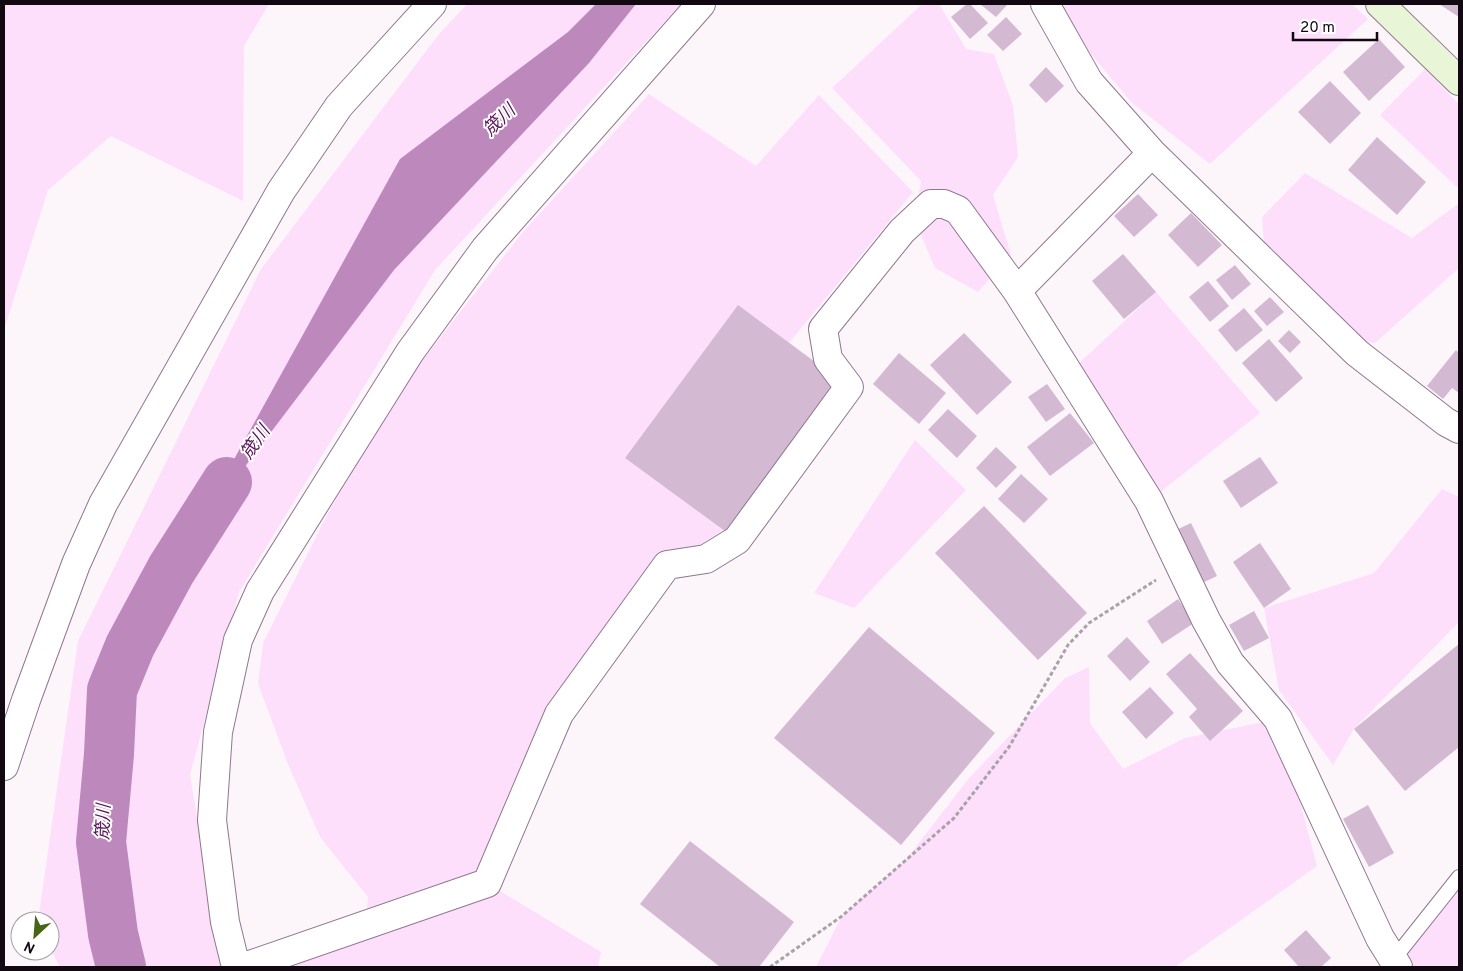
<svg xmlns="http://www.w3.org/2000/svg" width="1463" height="971" font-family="Overpass,'Noto Sans JP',sans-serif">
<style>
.green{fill:#fddffc}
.water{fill:#bd88bc}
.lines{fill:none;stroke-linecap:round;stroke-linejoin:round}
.river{stroke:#bd88bc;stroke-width:50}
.building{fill:#d4b9d3}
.service-casing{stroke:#8f778f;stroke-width:16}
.minor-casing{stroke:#8f778f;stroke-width:30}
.tertiary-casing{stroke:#8f778f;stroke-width:30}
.secondary-casing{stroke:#8f778f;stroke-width:30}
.path{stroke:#a9a2a8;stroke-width:3;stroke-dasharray:4 2.5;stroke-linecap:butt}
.service{stroke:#fff;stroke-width:14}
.minor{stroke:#fff;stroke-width:28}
.tertiary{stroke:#fff;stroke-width:28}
.secondary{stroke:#e8f5d7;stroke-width:28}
.labels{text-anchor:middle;stroke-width:4;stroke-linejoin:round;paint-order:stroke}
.water-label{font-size:18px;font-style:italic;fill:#571858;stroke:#fff}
</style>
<rect width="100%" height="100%" fill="#fcf6fb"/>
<path class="green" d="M4,4H269L244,46L243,201L111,136L48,190L4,330Z
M467,4H681L435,270L239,592L190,775L222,967H60L50,948V921H38L78,641L261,269L439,34Z
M922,4H939L966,49L994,54L1013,105L1018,157L993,195L1011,255L978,292L935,268L914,219L921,181L832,88Z
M1067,4H1352L1368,19L1210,164L1131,102L1081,42L1062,8Z
M1425,69L1459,104V189L1380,115Z
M649,94L756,166L819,95L913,192L789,343L738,306L625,458L723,530L667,565L568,701L487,883L601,952L598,967H272L364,926L363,944L368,897L320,837L288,764L258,684L263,643L329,511L405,382L523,232Z
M1305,173L1412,238L1459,203V268L1375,343L1361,342L1319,296L1264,245L1262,217Z
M1156,292L1260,413L1149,501L1068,373Z
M915,440L966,490L854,608L814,593Z
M1442,489L1459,497V622L1354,729L1333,765L1279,690L1264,608L1374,573Z
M1089,667L1090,723L1123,769L1185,738L1278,719L1317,866L1175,967H816L842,916L904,862L969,778L1065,678Z
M1459,886V967H1393Z"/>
<path class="water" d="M596,4H636L589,63L394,270L190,539L400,159L568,32Z"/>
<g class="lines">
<path class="river" d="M121,967L113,934L101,842L109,754L112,690L130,646L171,570L227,482"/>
</g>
<path class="building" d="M967,4H970L988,23L970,39L951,17Z
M980,4H1008L996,17Z
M1439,4H1459V17Z
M1006,17L1022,34L1003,51L987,35Z
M1379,39L1405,67L1369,101L1343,72Z
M1046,67L1064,86L1046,103L1029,85Z
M1330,81L1361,113L1330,144L1298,112Z
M1377,137L1426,182L1397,215L1348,170Z
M1138,194L1158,215L1134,237L1114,216Z
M1191,213L1222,245L1198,267L1168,235Z
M1123,254L1156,292L1124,319L1092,281Z
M1235,265L1251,284L1232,300L1216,280Z
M1208,281L1229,306L1210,322L1189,297Z
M1270,297L1284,312L1267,326L1254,311Z
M738,305L849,387L737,540L625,458Z
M1244,308L1263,330L1236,352L1218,330Z
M1289,330L1301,342L1290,353L1278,341Z
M964,333L1012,382L977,415L930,365Z
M1269,339L1303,378L1276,402L1242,363Z
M1456,350L1459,353V393L1452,388L1443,399L1427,386Z
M899,353L946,393L919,424L873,384Z
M1047,384L1065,409L1046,422L1028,397Z
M948,409L977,436L957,458L928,430Z
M1070,413L1094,443L1050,476L1027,447Z
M996,447L1017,467L996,488L976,468Z
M1260,457L1278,483L1241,508L1223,481Z
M1021,474L1048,499L1024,523L998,499Z
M984,506L1087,613L1038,660L935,553Z
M1191,523L1217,576L1200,584L1174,531Z
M1260,543L1291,589L1264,608L1233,562Z
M1178,599L1194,623L1162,644L1147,621Z
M1254,611L1269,638L1244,651L1229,625Z
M869,627L995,733L901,845L774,738Z
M1127,637L1150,662L1130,681L1107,656Z
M1459,644V747L1405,791L1354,729Z
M1190,653L1243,711L1210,741L1189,717L1197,709L1166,674Z
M1150,687L1174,713L1146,739L1122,712Z
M1368,805L1394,853L1369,867L1343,819Z
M690,841L794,922L759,967H720L640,904Z
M1306,930L1331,958L1321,967H1299L1284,950Z"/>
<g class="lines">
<g class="service-casing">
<path id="service" d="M1393,960L1459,877"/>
</g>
<g class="minor-casing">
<path id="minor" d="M1045,4L1089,82L1152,153L1357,353L1446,422L1459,429
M1017,291L1152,153
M236,967L225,922L212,820L218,732L238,640L260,591L410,352L485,249L701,4
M244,967L487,883L559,714L667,565L706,559L737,540L849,387L828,359L823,329L902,231L931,204H944L958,210L1017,291L1149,501L1206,620L1230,663L1278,719L1380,938L1398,967"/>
</g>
<g class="tertiary-casing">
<path id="tertiary" d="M4,766L26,700L76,564L103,504L281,191L339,106L432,4"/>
</g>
<g class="secondary-casing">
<path id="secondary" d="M1380,4L1459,81"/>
</g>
<path class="path" d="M770,967L842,916L954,818L1009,747L1068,645L1089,623L1156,580"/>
<use href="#service" class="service"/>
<use href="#minor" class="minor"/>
<use href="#tertiary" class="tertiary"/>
<use href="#secondary" class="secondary"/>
</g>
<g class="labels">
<g class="water-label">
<text transform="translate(499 120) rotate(-44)" y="6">筬川</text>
<text transform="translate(255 442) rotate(-55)" y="6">筬川</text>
<text transform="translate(103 822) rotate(-88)" y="6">筬川</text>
</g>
</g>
<rect width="1463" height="971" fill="none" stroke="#110811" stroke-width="10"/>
<g transform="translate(35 936) rotate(206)"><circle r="24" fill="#ffffff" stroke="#a09ca0"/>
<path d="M0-4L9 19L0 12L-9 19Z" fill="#476417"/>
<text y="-8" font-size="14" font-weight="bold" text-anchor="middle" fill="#110811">N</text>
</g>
<path d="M1293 32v8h84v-8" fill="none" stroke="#110811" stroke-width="2.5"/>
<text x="1300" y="32" font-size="15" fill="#110811" stroke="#ffffff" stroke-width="4" paint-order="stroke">20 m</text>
</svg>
